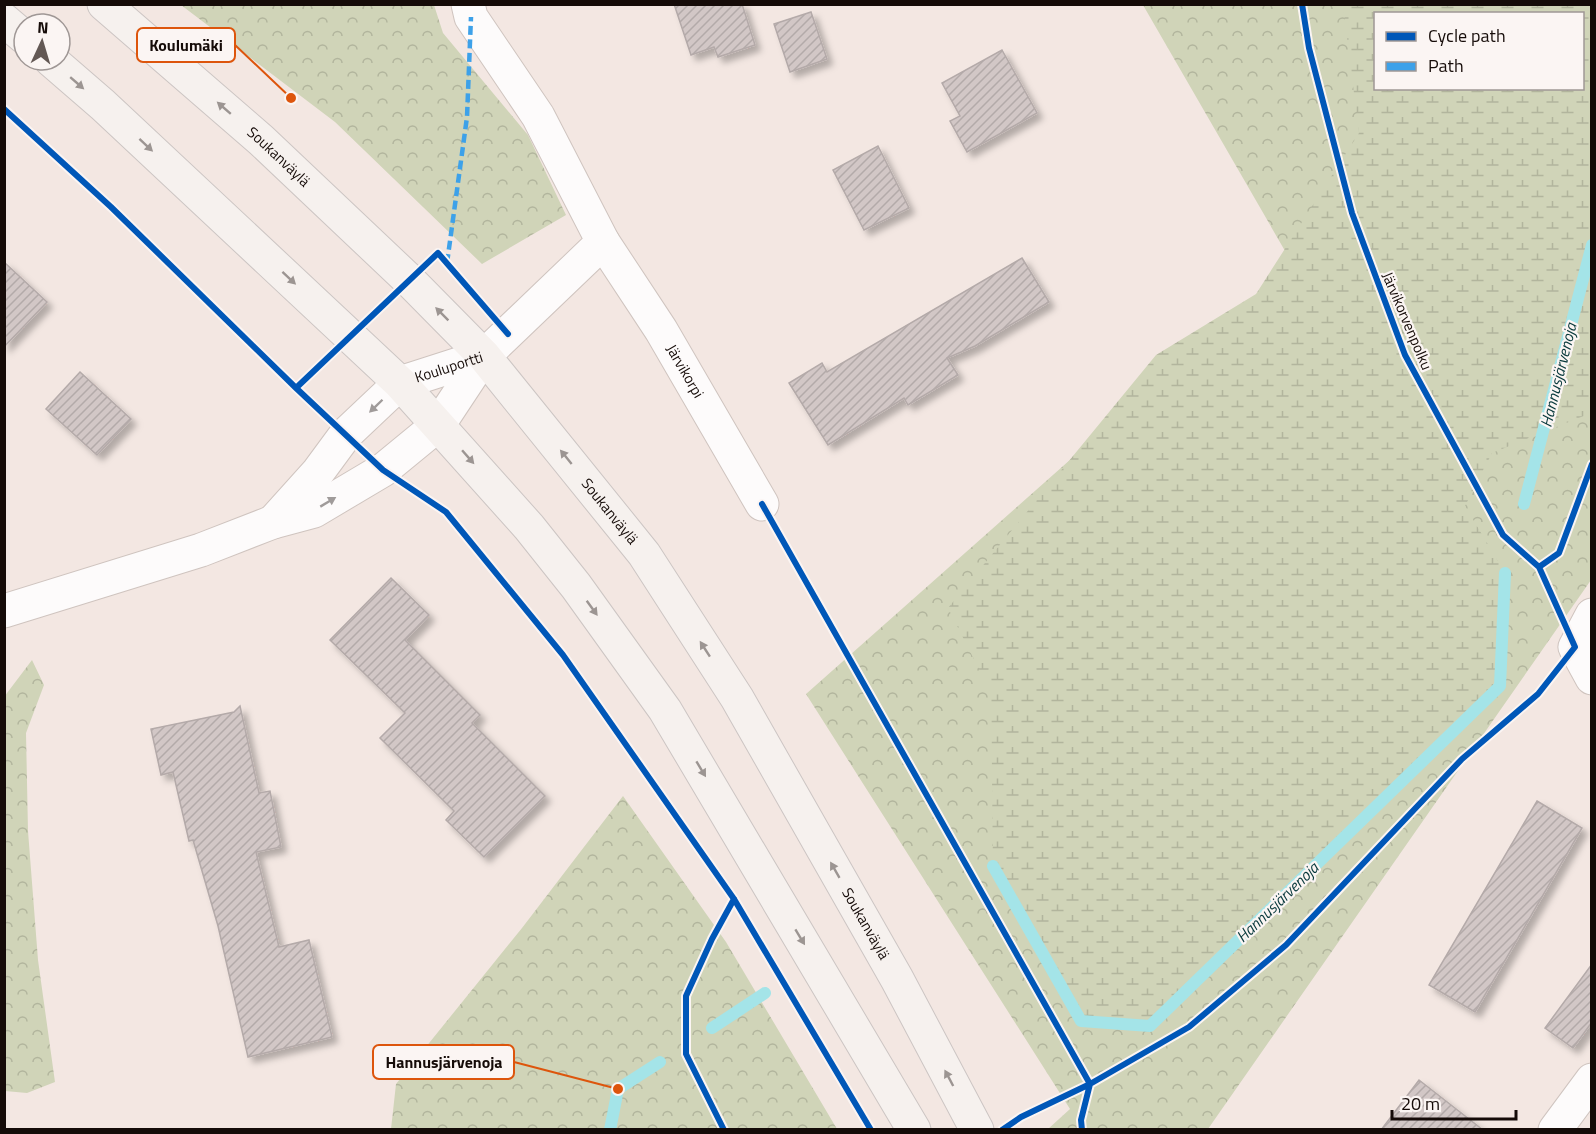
<svg xmlns="http://www.w3.org/2000/svg" width="1596" height="1134" font-family="'Titillium Web',sans-serif">
<style>
.forest{fill:url(#forest-crowns);fill-rule:evenodd}
.wetland{fill:url(#wetland-marsh);fill-rule:evenodd}
.lines{fill:none;stroke-linecap:round;stroke-linejoin:round}
.stream{stroke:#a4e4e8;stroke-width:12}
.building{fill:url(#building-hatch);stroke:#b4aaa9;stroke-width:1.5;filter:url(#shadow)}
.minor-casing{stroke:#cfc4bf;stroke-width:35}
.major-casing{stroke:#ccc5c3;stroke-width:35}
.minor{stroke:#fdfbfb;stroke-width:33}
.major{stroke:#f6f1ee;stroke-width:33}
.quiet{stroke:#3da1e9;stroke-width:4.5;stroke-dasharray:9 4.5;stroke-linecap:butt}
.cycleway-casing{stroke:#fbf5f3;stroke-width:10}
.cycleway{stroke:#0057b8;stroke-width:6}
.oneway{fill:#9c9592}
.oneway2{fill:#a09b9a}
.labels{text-anchor:middle;stroke-width:4.5;stroke-linejoin:round;paint-order:stroke}
.street-label{font-size:15px;fill:#150b08;stroke:#fbf5f3}
.water-label{font-size:16px;font-style:italic;fill:#07383b;stroke:#fbf5f3}
.leader{fill:none;stroke:#dd550c;stroke-width:2}
.callout-dot{fill:#dd550c;stroke:#fbf5f3;stroke-width:2}
.callout{fill:#fbf5f3;stroke:#dd550c;stroke-width:2}
.callout-label{font-size:16px;text-anchor:middle;font-weight:bold;fill:#150b08}
</style>
<defs>
<pattern id="forest-crowns" width="20" height="18" patternUnits="userSpaceOnUse" patternTransform="scale(1.5)"><rect width="20" height="18" fill="#d0d4b8"/><path d="M2 6a3 3 0 1 1 6 0M12 15a3 3 0 1 1 6 0" fill="none" stroke="#b2b59d"/></pattern>
<pattern id="wetland-marsh" width="20" height="14" patternUnits="userSpaceOnUse" patternTransform="scale(1.5)"><rect width="20" height="14" fill="#d0d4b8"/><path d="M1 5h8M5 5V1M11 12h8M15 12V8" fill="none" stroke="#b2b59d"/></pattern>
<pattern id="building-hatch" width="6" height="6" patternUnits="userSpaceOnUse" patternTransform="scale(1.5)"><rect width="6" height="6" fill="#d2c7c6"/><path d="M-1 1l2-2M0 6l6-6M5 7l2-2" fill="none" stroke="#b3aaa9"/></pattern>
<filter id="shadow"><feDropShadow dx="5.5" dy="5.5" stdDeviation="3" flood-color="#0004"/></filter>
</defs>
<rect width="100%" height="100%" fill="#f3e7e2"/>
<path class="forest" d="M181,5H434L443,33L528,135L566,215L482,264L335,122Z
M1143,5H1591V580L1208,1129H1048L1070,1109L806,694L1292,263ZM1376,14H1582V88H1376Z
M32,660L44,685L26,733L28,831L38,960L55,1082L27,1093L5,1091L4,697Z
M623,796L726,942L837,1129H391L396,1084L522,928Z"/>
<path class="wetland" d="M1343,5H1591V413L1492,453L1465,506L1505,573L1500,686L1150,1026L1081,1021L993,866L991,693L948,608L1156,355L1256,294L1359,133ZM1376,14H1582V88H1376Z"/>
<g class="lines">
<path class="stream" d="M1524,504L1592,245
M993,866L1081,1021L1150,1026L1500,686L1505,573
M712,1028L765,993
M610,1130L618,1089L660,1062"/>
</g>
<path class="building" d="M674,4H742L755,45L718,57L714,47L691,55Z
M811,12L827,59L790,72L774,24Z
M1002,50L1037,113L967,152L950,121L960,116L942,83Z
M878,146L909,208L864,230L833,170Z
M1022,258L1049,302L975,346L947,358L958,375L908,405L904,398L828,445L789,383L822,363L827,372Z
M4,262L47,302L4,347Z
M80,372L131,419L97,455L46,409Z
M391,578L429,615L405,640L480,715L472,723L545,796L484,857L446,820L454,811L380,738L405,713L330,640Z
M240,706L259,793L270,791L281,847L256,852L279,947L309,940L332,1037L248,1057L218,926L193,840L189,841L173,772L161,775L151,729L234,712Z
M1537,801L1582,828L1475,1012L1429,985Z
M1592,964V1022L1573,1048L1545,1028Z
M1419,1080L1483,1130H1381Z"/>
<g class="lines">
<g class="minor-casing">
<g id="minor">
<path id="s1" d="M603,242L661,330L762,504"/>
<path id="s2" d="M273,522L318,472L346,434L400,383L484,356"/>
<path d="M4,611L201,550L273,522L314,511L383,470L439,424L484,356L603,242L538,116L471,17L468,4"/>
<path d="M1592,615L1575,647L1592,678"/>
<path d="M1555,1130L1592,1080"/>
</g>
</g>
<g class="major-casing">
<g id="major">
<path id="s3" d="M104,4L261,140L410,281L484,356L644,554L737,698L897,979L977,1130"/>
<path d="M4,20L24,37"/>
<path d="M51,60L103,105L400,383L529,527L576,586L665,710L914,1130"/>
</g>
</g>
<use href="#minor" class="minor"/>
<use href="#major" class="major"/>
<path class="quiet" d="M447,263L467,117L471,17"/>
<g class="cycleway-casing">
<path id="cycleway" d="M4,109L111,207L296,388L383,470L446,512L563,655L734,899L871,1130
M296,388L438,253L508,334
M762,504L1090,1084L1081,1120L1082,1130
M1539,567L1559,553L1592,464
M724,1130L686,1054V996L712,939L734,899
M1002,1130L1021,1117L1090,1084L1189,1027L1286,945L1462,759L1538,694L1575,647L1539,567L1503,535L1405,355L1352,213L1309,48L1302,4"/>
</g>
<use href="#cycleway" class="cycleway"/>
</g>
<defs><path id="oneway-solid" d="M-6-.8H1V-3.2L6.5 0L1 3.2V.8H-6Z" transform="scale(1.5)"/></defs>
<g class="oneway">
<use href="#oneway-solid" transform="translate(77 83) rotate(41)"/>
<use href="#oneway-solid" transform="translate(224 108) rotate(-139)"/>
<use href="#oneway-solid" transform="translate(146 145) rotate(43)"/>
<use href="#oneway-solid" transform="translate(289 278) rotate(43)"/>
<use href="#oneway-solid" transform="translate(442 314) rotate(-135)"/>
<use href="#oneway-solid" transform="translate(468 457) rotate(49)"/>
<use href="#oneway-solid" transform="translate(566 457) rotate(-129)"/>
<use href="#oneway-solid" transform="translate(592 608) rotate(54)"/>
<use href="#oneway-solid" transform="translate(705 649) rotate(-123)"/>
<use href="#oneway-solid" transform="translate(701 769) rotate(59)"/>
<use href="#oneway-solid" transform="translate(835 870) rotate(-120)"/>
<use href="#oneway-solid" transform="translate(800 937) rotate(59)"/>
<use href="#oneway-solid" transform="translate(949 1078) rotate(-118)"/>
</g>
<g class="oneway2">
<use href="#oneway-solid" transform="translate(376 406) rotate(136)"/>
<use href="#oneway-solid" transform="translate(328 502) rotate(-31)"/>
</g>
<g class="labels">
<g class="street-label">
<text dy="5" stroke="none"><textPath href="#s3" startOffset="232">Soukanväylä</textPath></text>
<text transform="translate(1407 321) rotate(67)" y="5">Järvikorvenpolku</text>
<text dy="5" stroke="none"><textPath href="#s2" startOffset="240">Kouluportti</textPath></text>
<text dy="5" stroke="none"><textPath href="#s1" startOffset="153">Järvikorpi</textPath></text>
<text dy="5" stroke="none"><textPath href="#s3" startOffset="718">Soukanväylä</textPath></text>
<text dy="5" stroke="none"><textPath href="#s3" startOffset="1204">Soukanväylä</textPath></text>
</g>
<g class="water-label">
<text transform="translate(1558 375) rotate(-76)" y="6">Hannusjärvenoja</text>
<text transform="translate(1277 902) rotate(-44)" y="6">Hannusjärvenoja</text>
</g>
</g>
<path class="leader" d="M291 98L235 45M618 1089L514 1062"/>
<g class="callout-dot">
<circle cx="291" cy="98" r="6"/>
<circle cx="618" cy="1089" r="6"/>
</g>
<g class="callout">
<rect x="137" y="28" width="98" height="34" rx="6"/>
<rect x="373" y="1045" width="141" height="34" rx="6"/>
</g>
<g class="callout-label">
<text x="186" y="51">Koulumäki</text>
<text x="444" y="1068">Hannusjärvenoja</text>
</g>
<rect width="1596" height="1134" fill="none" stroke="#150b08" stroke-width="12"/>
<rect x="1374" y="12" width="210" height="78" fill="#fbf5f3" stroke="#9f9795" stroke-width="1.5"/>
<rect x="1386" y="32" width="30" height="9" fill="#0057b8" stroke="#9f9795" stroke-width="1.5"/>
<text x="1428" y="42" font-size="18" fill="#150b08">Cycle path</text>
<rect x="1386" y="62" width="30" height="9" fill="#3da1e9" stroke="#9f9795" stroke-width="1.5"/>
<text x="1428" y="72" font-size="18" fill="#150b08">Path</text>
<g transform="translate(42 42) rotate(4)"><circle r="28" fill="#fbf5f3" stroke="#9f9795" stroke-width="1.5"/>
<path d="M0-4.5L10 22L0 15L-10 22Z" fill="#635854"/>
<text y="-9" font-size="16" font-weight="bold" text-anchor="middle" fill="#150b08">N</text>
</g>
<path d="M1392 1110v9h124v-9" fill="none" stroke="#150b08" stroke-width="3"/>
<text x="1401" y="1110" font-size="18" fill="#150b08" stroke="#fbf5f3" stroke-width="4.5" paint-order="stroke">20 m</text>
</svg>
